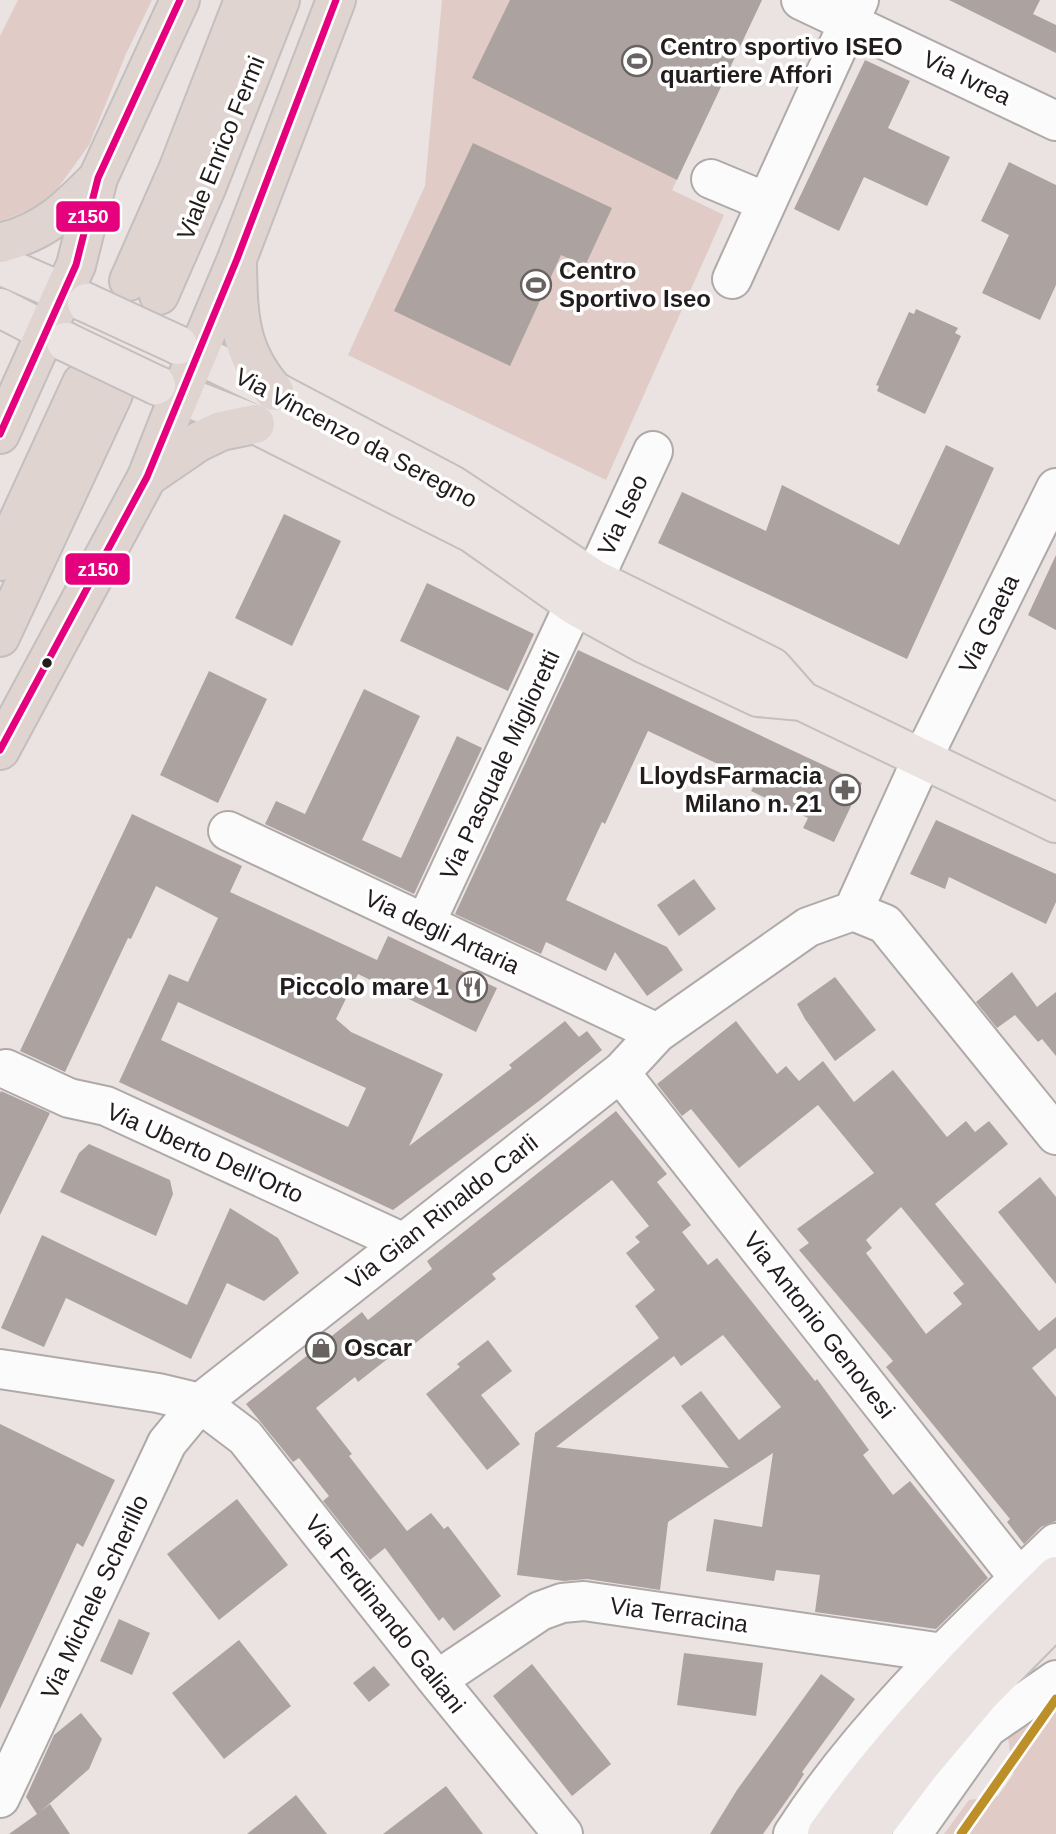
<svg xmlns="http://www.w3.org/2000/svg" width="1056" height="1834" font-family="Arial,sans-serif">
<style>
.green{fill:#e0cbc6}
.building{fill:#aca3a0;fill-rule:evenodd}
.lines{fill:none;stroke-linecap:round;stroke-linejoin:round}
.minor-casing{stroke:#afa9a8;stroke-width:42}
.major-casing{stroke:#c3bfbf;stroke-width:42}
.highway-casing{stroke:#c3bfbf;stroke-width:42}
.minor{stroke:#fcfbfb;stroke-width:38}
.major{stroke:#eae3e1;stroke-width:38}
.highway{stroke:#dfd4d0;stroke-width:38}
.major-bridge-casing{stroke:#c3bfbf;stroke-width:42;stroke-linecap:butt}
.major-bridge{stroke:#eae3e1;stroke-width:38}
.bus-1-casing{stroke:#fff;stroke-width:12}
.bus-1{stroke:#e5007d;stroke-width:7}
.metro-1-casing{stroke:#fff;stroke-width:14}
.metro-1{stroke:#bc8f29;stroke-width:9}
.bus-dot{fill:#221d1c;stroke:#fff;stroke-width:2.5}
.labels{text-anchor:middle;stroke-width:7;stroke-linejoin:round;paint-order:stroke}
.poi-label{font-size:24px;font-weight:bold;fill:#221d1c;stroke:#fff;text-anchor:start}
.street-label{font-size:24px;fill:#221d1c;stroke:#fff}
.line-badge{stroke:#fff;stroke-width:2.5}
.badge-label{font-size:19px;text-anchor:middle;font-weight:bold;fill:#fff}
</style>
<rect width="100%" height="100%" fill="#eae3e2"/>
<path class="green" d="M18,0H152L126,54L89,145L58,188L44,203L2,221H0V36Z
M442,0H755L760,4L672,190L724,215L606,480L348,355L425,186Z
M1056,1701V1834H944L969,1800L998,1796L1013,1775L1008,1737Z"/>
<path class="building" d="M510,0H762L677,180L472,78Z
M949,0H1040L1033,14L1056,25V53Z
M865,60L910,81L888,128L950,157L927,206L864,177L839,231L794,209Z
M473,143L612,208L585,266L561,255L510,366L394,311Z
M1009,162L1056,185V285L1040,320L982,293L1009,235L981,221Z
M916,309L958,328L955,333L961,336L925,414L877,391L879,386L876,385L909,312L914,314Z
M946,445L994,468L907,659L658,543L682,492L766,531L782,485L899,545Z
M284,514L341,541L292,646L235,618Z
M1056,555V630L1028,615Z
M427,583L534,634L508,691L400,641Z
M578,650L862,783L834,842L803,828L808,818L751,791L756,782L648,731L605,824L602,822L566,900L667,947L683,970L647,996L615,952L606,971L546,942L541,954L455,914Z
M209,671L267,699L218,803L160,775Z
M364,689L420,716L362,840L401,858L457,736L482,748L414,894L265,824L276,801L305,814Z
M132,814L242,866L230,892L377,960L388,936L497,988L476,1032L358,974L336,1019L351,1032L443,1074L409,1146L512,1068L509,1065L565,1021L579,1037L587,1031L602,1050L539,1101L393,1210L119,1082L169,974L188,982L218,918L156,886L131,939L128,938L65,1072L20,1051ZM178,1002L366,1088L348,1127L161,1040Z
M936,820L1056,874V902L1046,924L949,877L945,889L910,874Z
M694,879L716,909L679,936L657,905Z
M1012,972L1037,1007L1056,992V1056L1042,1039L1038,1042L1015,1015L997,1028L976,1002Z
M835,977L876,1030L835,1061L805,1019L797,1004Z
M736,1021L777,1074L786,1066L799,1081L823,1061L854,1102L893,1070L947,1137L966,1121L975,1132L989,1121L1008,1144L935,1204L1039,1331L1056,1317V1348L1032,1368L1056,1397V1521L1041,1527L1024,1544L1007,1522L1010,1519L886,1367L893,1361L799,1250L809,1243L797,1229L874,1173L818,1105L739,1168L691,1109L682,1116L657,1084ZM901,1207L964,1284L953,1293L962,1304L926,1334L866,1253L872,1248L866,1240Z
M1,1091L50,1113L0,1215V1093Z
M616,1111L667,1174L657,1182L691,1225L682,1232L708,1265L717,1258L815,1381L817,1379L869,1450L863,1455L893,1495L910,1481L988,1578L936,1629L815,1612L820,1575L776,1570L774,1581L706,1571L714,1519L762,1527L773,1453L668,1522L660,1590L587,1579L564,1581L517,1575L535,1433L659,1338L635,1306L655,1290L626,1253L640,1242L635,1237L649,1226L612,1180L492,1274L496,1279L398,1357L395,1353L358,1382L355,1377L316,1408L352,1454L349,1456L407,1531L431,1513L444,1529L448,1526L501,1596L454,1631L443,1617L439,1621L385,1548L370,1560L323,1501L329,1496L299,1458L293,1462L246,1404L362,1312L368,1320L432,1269L427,1261ZM723,1335L781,1407L739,1440L701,1391L681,1406L729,1468L556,1447L674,1356L681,1366Z
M89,1144L170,1180L173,1194L156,1236L60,1192L79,1153Z
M1040,1177L1056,1197V1284L998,1212Z
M230,1208L278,1238L299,1273L264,1301L227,1283L191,1359L66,1298L44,1347L1,1328L42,1235L187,1305Z
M488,1340L512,1371L481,1395L520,1444L487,1470L426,1394L460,1367L457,1364Z
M0,1424L115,1480L83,1547L77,1543L0,1709Z
M237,1499L288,1565L219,1620L167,1554Z
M119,1619L150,1633L132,1675L100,1661Z
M239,1640L291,1706L224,1759L172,1693Z
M684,1653L763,1663L756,1716L677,1705Z
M532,1664L611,1764L572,1796L493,1696Z
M374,1666L390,1685L369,1702L353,1683Z
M821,1674L855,1699L802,1772L804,1774L794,1790L763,1834H710L737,1790Z
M81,1713L102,1739L89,1769L40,1812L50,1804L70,1834H9L37,1814L26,1797L54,1735Z
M446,1786L483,1834H383Z
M296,1795L327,1834H247Z"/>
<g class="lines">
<g class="minor-casing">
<path id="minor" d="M801,0L1056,121
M711,179L766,202
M732,279L859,0
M594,579L653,451
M228,831L657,1033
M853,911L922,759L1056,488
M425,924L574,605
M6,1069L69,1098L106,1106L402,1242
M622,1071L629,1084L1019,1578
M0,1369L158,1393L200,1403L245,1437L437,1680L563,1834
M437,1680L540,1611L562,1603L584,1601L943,1653
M0,1798L167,1443L200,1403L622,1071L657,1033L808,927L853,911L885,924L1056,1135
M793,1834C864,1724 962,1633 1056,1543
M912,1834L987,1728L1056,1680"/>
</g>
<g class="major-casing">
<path id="major" d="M0,265L87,303
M0,308L66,342
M178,345L274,391L452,485L594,579L772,667L802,701
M156,385L255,424L472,533L574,605L645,644L758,697L802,701L1056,823
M827,1834C894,1739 974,1657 1056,1576
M868,1834L921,1764L980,1694L1056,1617"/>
</g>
<g class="highway-casing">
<path id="highway" d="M0,243C44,232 66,211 97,179
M237,266C238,316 239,352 274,391
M129,281L178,170L244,0
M159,295L206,188L280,0
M0,434L76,265L98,178L180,0
M147,477L198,442L221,431L255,424
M0,561L82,383
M0,637L113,394
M0,750L147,477L169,421L237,259L336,0"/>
</g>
<use href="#minor" class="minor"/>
<use href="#major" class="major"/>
<use href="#highway" class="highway"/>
<g class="major-bridge-casing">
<path id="major-bridge" d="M87,303L178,345
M66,342L156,385"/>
</g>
<use href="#major-bridge" class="major-bridge"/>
<g class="bus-1-casing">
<path id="bus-1" d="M0,434L76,265L98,178L180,0
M0,750L147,477L237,259L336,0"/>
</g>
<use href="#bus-1" class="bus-1"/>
<g class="metro-1-casing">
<path id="metro-1" d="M961,1834L1056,1699"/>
</g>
<use href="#metro-1" class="metro-1"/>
</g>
<defs>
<g id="stadium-ring" transform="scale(1.575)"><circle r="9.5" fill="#fff" stroke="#686261" stroke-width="1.5"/><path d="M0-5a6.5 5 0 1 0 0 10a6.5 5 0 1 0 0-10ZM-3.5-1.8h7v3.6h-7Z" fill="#686261"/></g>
<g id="pharmacy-ring" transform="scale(1.575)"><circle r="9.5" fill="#fff" stroke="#686261" stroke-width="1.5"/><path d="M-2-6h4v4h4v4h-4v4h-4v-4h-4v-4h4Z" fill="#686261"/></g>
<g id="restaurant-ring" transform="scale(1.575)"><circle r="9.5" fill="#fff" stroke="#686261" stroke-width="1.5"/><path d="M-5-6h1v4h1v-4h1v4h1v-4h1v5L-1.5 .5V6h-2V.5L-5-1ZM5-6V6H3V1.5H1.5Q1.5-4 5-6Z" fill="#686261"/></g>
<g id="shop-ring" transform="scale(1.575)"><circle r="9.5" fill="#fff" stroke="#686261" stroke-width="1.5"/><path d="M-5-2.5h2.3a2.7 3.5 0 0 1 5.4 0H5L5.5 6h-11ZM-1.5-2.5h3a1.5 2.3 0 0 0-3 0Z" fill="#686261"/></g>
</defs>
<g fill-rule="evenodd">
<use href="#stadium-ring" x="637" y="61"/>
<use href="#stadium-ring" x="536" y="285"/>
<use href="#pharmacy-ring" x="845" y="790"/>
<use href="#restaurant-ring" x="472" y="987"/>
<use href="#shop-ring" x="321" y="1348"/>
</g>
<circle class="bus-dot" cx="47" cy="663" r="6"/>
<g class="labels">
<g class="poi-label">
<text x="660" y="55">Centro sportivo ISEO<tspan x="660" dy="28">quartiere Affori</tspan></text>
<text x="559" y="279">Centro<tspan x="559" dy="28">Sportivo Iseo</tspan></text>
<text x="822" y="784" text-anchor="end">LloydsFarmacia<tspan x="822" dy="28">Milano n. 21</tspan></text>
<text x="449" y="995" text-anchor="end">Piccolo mare 1</text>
<text x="344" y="1356">Oscar</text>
</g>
<g class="street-label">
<text transform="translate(967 78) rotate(26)" y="8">Via Ivrea</text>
<text transform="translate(221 148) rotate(-68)" y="8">Viale Enrico Fermi</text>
<text transform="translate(356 438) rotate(28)" y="8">Via Vincenzo da Seregno</text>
<text transform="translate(623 515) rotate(-65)" y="8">Via Iseo</text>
<text transform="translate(989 624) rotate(-64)" y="8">Via Gaeta</text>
<text transform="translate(500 765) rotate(-65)" y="8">Via Pasquale Miglioretti</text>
<text transform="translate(442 932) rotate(25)" y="8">Via degli Artaria</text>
<text transform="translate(205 1153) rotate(24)" y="8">Via Uberto Dell'Orto</text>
<text transform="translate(442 1212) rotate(-38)" y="8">Via Gian Rinaldo Carli</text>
<text transform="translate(819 1325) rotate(52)" y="8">Via Antonio Genovesi</text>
<text transform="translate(95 1597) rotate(-65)" y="8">Via Michele Scherillo</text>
<text transform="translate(385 1614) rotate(52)" y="8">Via Ferdinando Galiani</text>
<text transform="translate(679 1615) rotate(8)" y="8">Via Terracina</text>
</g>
</g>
<g class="line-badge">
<rect x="55" y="200" width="66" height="33" rx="7" fill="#e5007d"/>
<rect x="64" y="552" width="67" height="34" rx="7" fill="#e5007d"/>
</g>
<g class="badge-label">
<text x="88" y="223">z150</text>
<text x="98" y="576">z150</text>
</g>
</svg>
